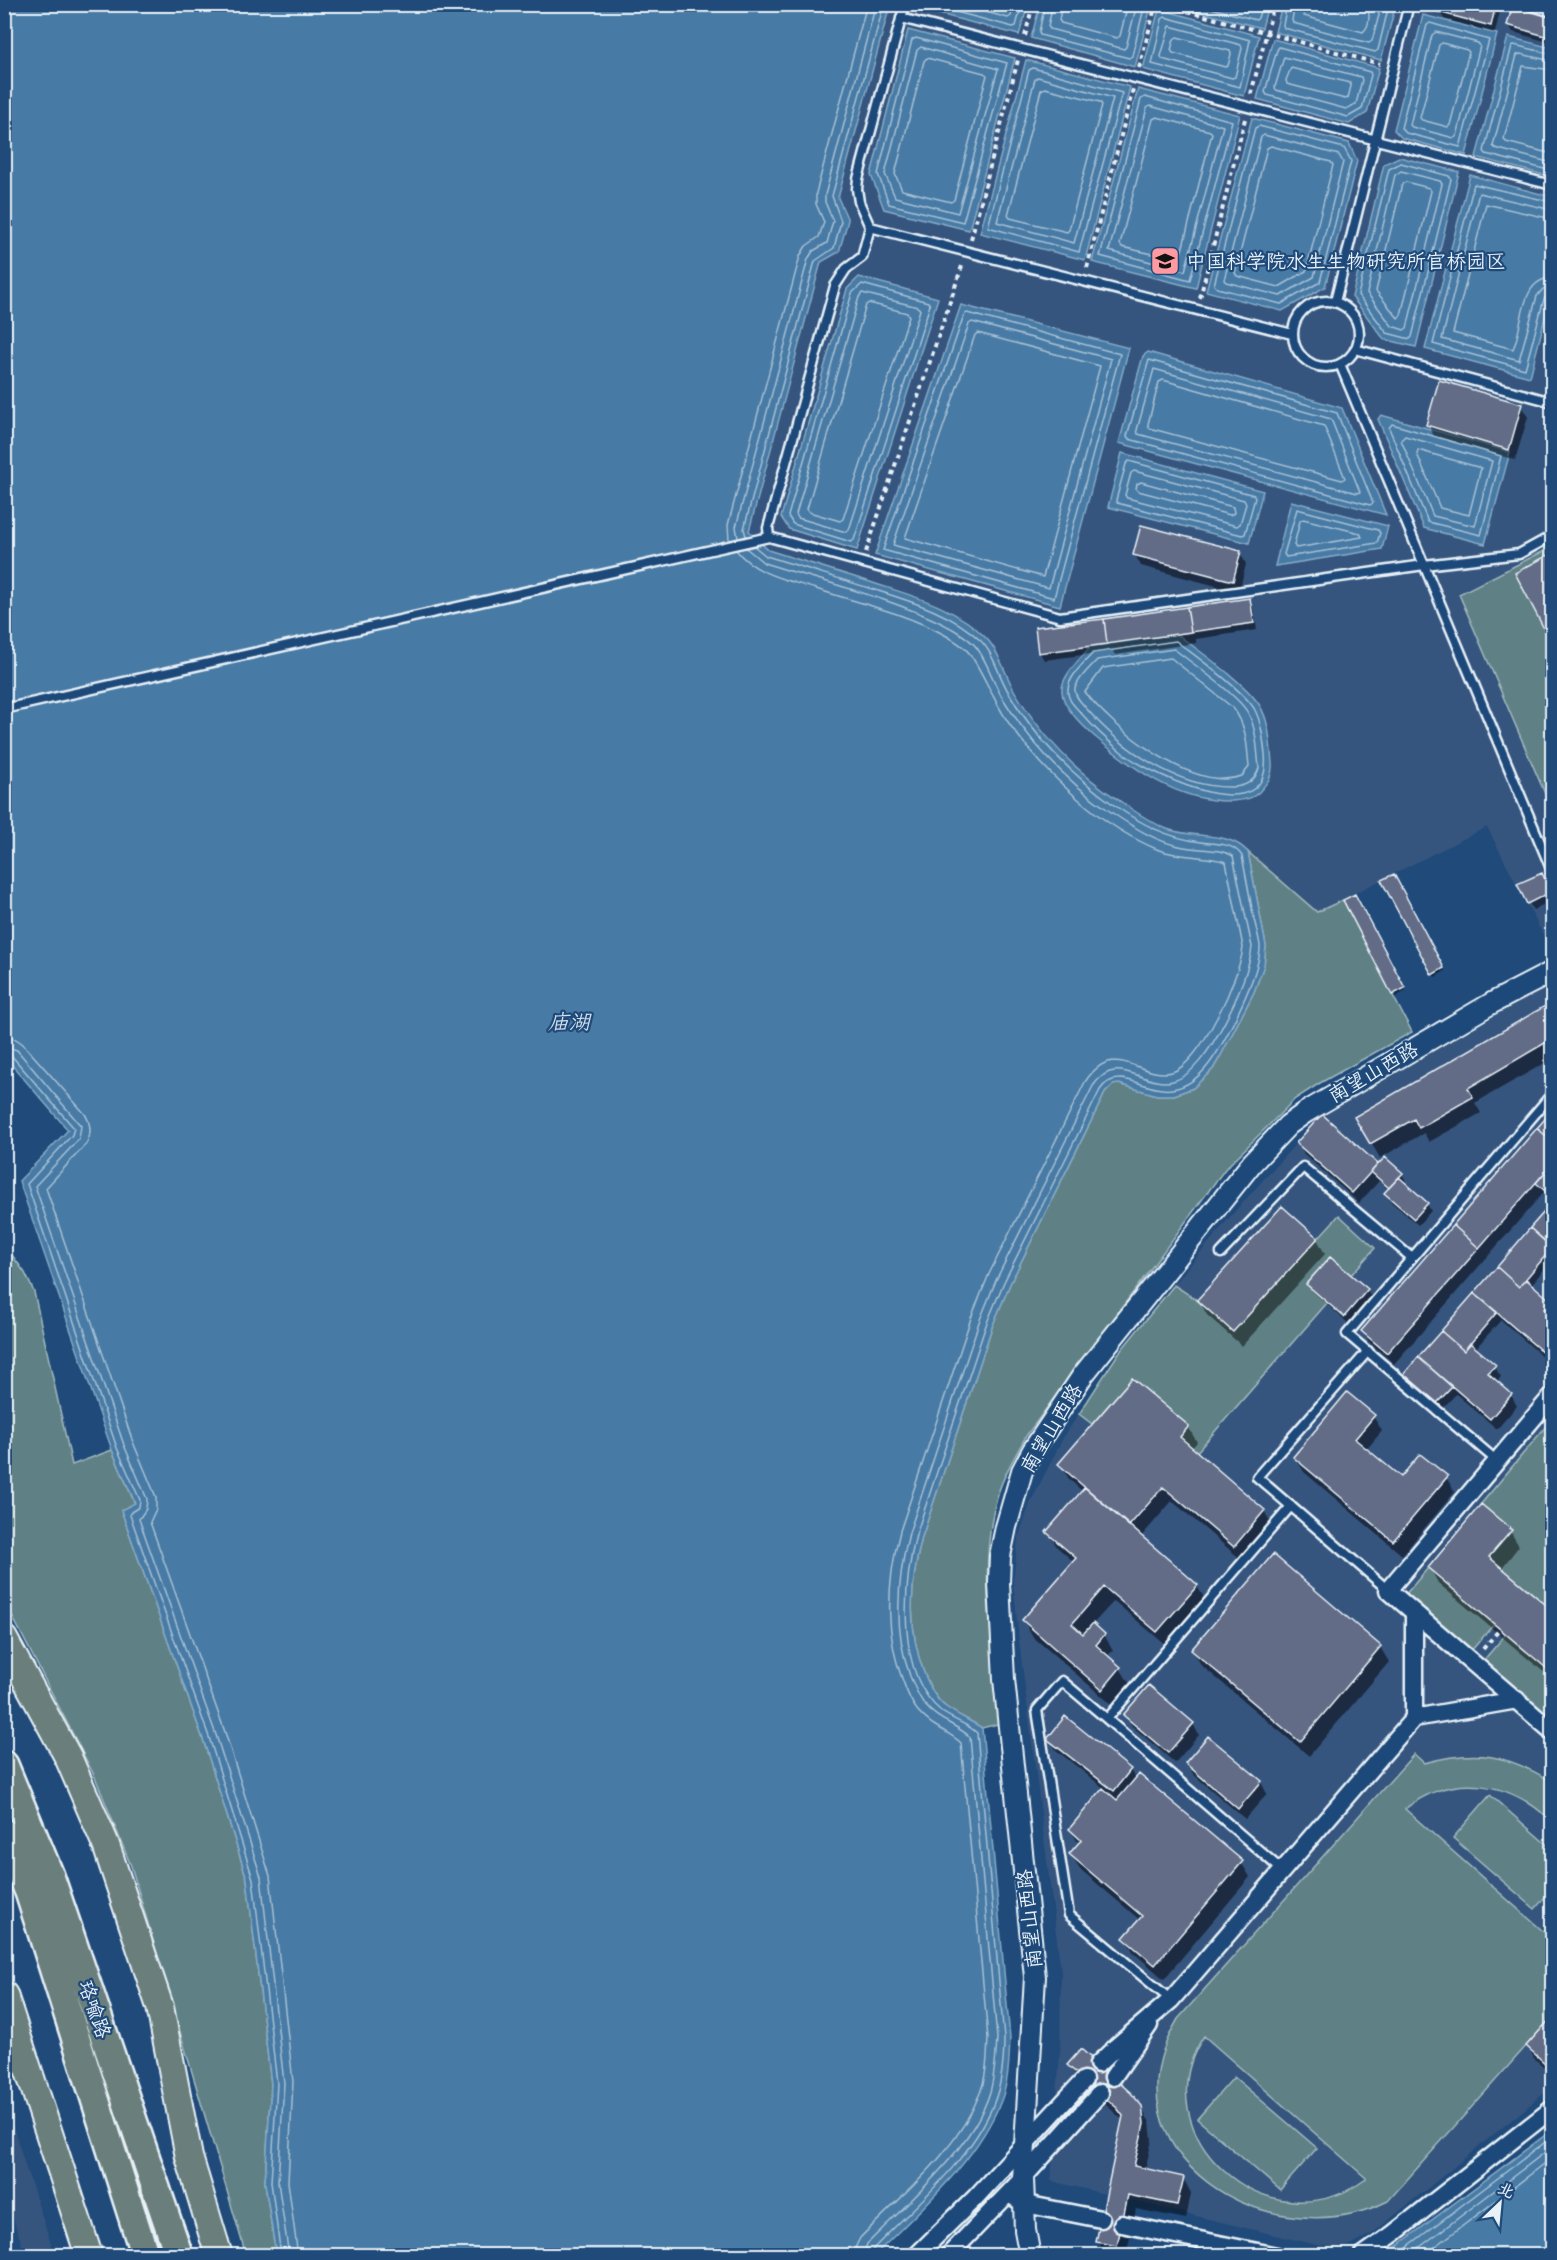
<svg xmlns="http://www.w3.org/2000/svg" width="1557" height="2260" font-family="'Gochi Hand','LXGW WenKai TC',sans-serif">
<style>
.built{fill:#34547e}
.green{fill:#5e8185;stroke:#a3b9be;stroke-width:1.5;fill-rule:evenodd}
.water{fill:#477aa4;stroke:#87aac6;stroke-width:1.5}
.shadow{fill:#0007}
.lines{fill:none;stroke-linecap:round;stroke-linejoin:round}
.shore{stroke:#a8c1d6;stroke-width:1.5}
.building{fill:#646c86;stroke:#e8f1f8;stroke-width:1.5}
.service-casing{stroke:#e8f1f8;stroke-width:13}
.minor-casing{stroke:#e8f1f8;stroke-width:21}
.tertiary-casing{stroke:#e8f1f8;stroke-width:24}
.primary-casing{stroke:#e8f1f8;stroke-width:30}
.trunk-casing{stroke:#e8f1f8;stroke-width:32}
.path{stroke:#e8f1f8;stroke-width:4;stroke-dasharray:4.5 4.5;stroke-linecap:butt}
.service{stroke:#1f4a7a;stroke-width:8}
.minor{stroke:#1f4a7a;stroke-width:16}
.tertiary{stroke:#1f4a7a;stroke-width:20}
.primary{stroke:#6b7f7c;stroke-width:26}
.trunk{stroke:#6b7f7c;stroke-width:27}
.labels{text-anchor:middle;stroke-width:4.5;stroke-linejoin:round;paint-order:stroke}
.poi-label{font-size:20px;fill:#e8f1f8;stroke:#1f4a7a;text-anchor:start}
.street-label{font-size:20px;fill:#e8f1f8;stroke:#1f4a7a}
.water-label{font-size:21px;font-style:italic;fill:#d0dfeb;stroke:#1f4a7a}
</style>
<rect width="100%" height="100%" fill="#1f4a7a"/>
<filter id="ink" filterUnits="userSpaceOnUse"><feTurbulence type="fractalNoise" baseFrequency=".0167" numOctaves="2"/><feDisplacementMap in="SourceGraphic" scale="12" xChannelSelector="R" yChannelSelector="G"/><feConvolveMatrix kernelMatrix="1 2 1 2 8 2 1 2 1" color-interpolation-filters="sRGB"/></filter>
<g filter="url(#ink)">
<path class="built" d="M841,5H1552V949L1551,950L1487,827L1317,912L1195,892L740,567Z
M1552,983V2087L1373,2233L1349,2246L1336,2247L1316,2245L1051,2181L1060,2051L1061,1972L1019,1641L1013,1581L1018,1539L1030,1503L1063,1438L1121,1349L1229,1218L1322,1114Z
M13,2126L25,2165L55,2255H25L5,2193V2129Z"/>
<path class="green" d="M1552,547V810L1459,594Z
M1248,852L1317,912L1343,900L1412,1032L1320,1083L1295,1099L1225,1169L1026,1436C1016,1455 1004,1473 998,1494C976,1567 994,1649 1002,1723L982,1728C971,1721 957,1715 946,1707C935,1699 929,1685 924,1673C907,1628 910,1583 922,1537L992,1327L1010,1284L1105,1093L1113,1084H1119L1157,1095H1174L1193,1088L1213,1069L1220,1057L1254,992L1264,965L1266,946Z
M1339,1215L1375,1248L1351,1275L1330,1257L1306,1284L1327,1303L1197,1452L1180,1437L1189,1426L1132,1378L1092,1424L1079,1414L1118,1354L1174,1285L1197,1300L1233,1332Z
M4,1244L25,1273L34,1292L72,1465L112,1450L135,1504L121,1510L203,1739L247,1879L271,2084L265,2183L276,2255H246L131,1866L95,1777L5,1602Z
M1552,1419V1610L1489,1557L1511,1530L1481,1504Z
M1428,1568L1494,1624L1471,1651L1405,1595Z
M1506,1634L1552,1673V1719L1483,1661Z
M1414,1754L1424,1763C1476,1749 1507,1754 1552,1782V1822C1511,1781 1453,1771 1405,1809L1552,1939V2017L1388,2201C1268,2260 1097,2153 1178,2019ZM1204,2036L1366,2178V2179C1269,2251 1139,2134 1204,2036Z
M1490,1795L1552,1849V1889L1535,1909L1453,1838Z
M1234,2077L1317,2148L1280,2190L1197,2119Z
M998,2248L1016,2250L1018,2255H990Z"/>
<path class="water" d="M1142,4L1151,7L1135,67L1031,38L1040,5Z
M4,5H890L838,198L848,220L839,252L821,262L749,531L768,550C800,560 832,570 864,580C905,594 955,605 986,638C999,651 1005,674 1014,690C1040,734 1077,773 1120,801C1134,811 1150,822 1167,829C1193,839 1228,830 1248,852L1266,946L1264,965L1254,992L1220,1057L1213,1069L1193,1088L1174,1095H1157L1119,1084L1113,1085L1105,1093L1010,1284L992,1327L922,1537C910,1583 907,1628 924,1673C929,1685 935,1699 946,1707C957,1715 971,1721 982,1728L1010,2038C1009,2059 1009,2081 1001,2101C976,2163 921,2208 875,2255H276L265,2183L271,2084L247,1879L203,1739L121,1510L135,1503L112,1450L19,1181L68,1130L5,1057Z
M914,5V4L1028,5L1019,35L913,7Z
M1173,5H1268L1262,28Z
M1381,5L1395,8L1381,60L1275,32L1282,5Z
M1159,9L1259,36L1244,96L1143,69Z
M1423,15L1497,34L1466,155L1402,138L1394,130Z
M908,30L1015,58L969,230L884,209L871,175Z
M1508,37L1552,48V177L1476,157Z
M1273,39L1379,68L1367,113L1349,124L1257,99Z
M1026,60L1130,87L1085,260L980,233Z
M1138,89L1240,115L1196,288L1092,262Z
M1252,118L1349,143L1357,161L1325,287L1282,311L1206,291Z
M1399,157L1459,172L1416,347L1384,339L1352,297L1384,164Z
M1470,175L1552,197V290L1530,377L1425,349Z
M859,277L938,298L857,550L789,529L781,517L847,289Z
M961,305L1129,348L1060,606L875,555Z
M1148,352L1342,408L1386,515L1119,443L1143,356Z
M1381,415L1510,452L1485,544L1424,528L1378,419Z
M1122,453L1263,491L1249,543L1108,507Z
M1291,501L1388,526L1382,549L1275,566Z
M1177,634C1199,651 1247,684 1260,706C1270,723 1270,744 1272,763C1273,776 1268,782 1260,791C1252,800 1242,800 1231,801C1178,802 1132,768 1094,736C1082,725 1060,705 1062,688C1064,673 1081,659 1090,647Z
M1552,2130V2255H1385Z"/>
<path class="shadow" d="M1442,4H1496L1500,11L1495,33L1444,19L1440,12Z
M1514,7L1552,18V43L1513,32L1509,25Z
M1521,406L1528,417L1515,460L1434,436L1428,425Z
M1240,553L1246,564L1239,592L1141,566L1135,555Z
M1552,555V641L1517,574Z
M1249,600L1253,607L1257,630L1196,639V643L1115,655L1113,651L1044,660L1040,653Z
M1393,876L1445,971L1435,977L1384,881Z
M1545,881L1552,900L1533,910L1519,885Z
M1355,896L1406,991L1395,997L1345,900Z
M1552,1004V1059L1475,1103L1481,1113L1429,1142L1424,1133L1380,1158L1356,1117Z
M1552,1113V1201L1543,1193L1394,1364L1369,1342L1363,1331Z
M1322,1116L1379,1166L1402,1174L1406,1181L1403,1183L1427,1204L1431,1211L1418,1225L1390,1201L1386,1194L1389,1190L1379,1181L1359,1203L1304,1154L1298,1143Z
M1552,1205V1260L1531,1285L1552,1306V1365L1501,1320L1475,1349L1494,1366L1501,1377L1496,1382L1511,1395L1517,1406L1497,1429L1456,1394L1442,1409L1409,1382L1405,1374L1530,1230L1536,1234L1532,1228Z
M1317,1239L1325,1254L1242,1346L1207,1315L1199,1300Z
M1330,1259L1367,1290L1371,1298L1348,1323L1312,1291L1308,1284Z
M1373,1416L1382,1431L1366,1450L1401,1480L1446,1477L1455,1492L1402,1555L1304,1472L1295,1457Z
M1188,1427L1197,1442L1191,1449L1264,1511L1273,1526L1243,1561L1172,1501L1141,1537L1197,1586L1206,1601L1167,1646L1114,1601L1092,1625L1104,1635L1113,1650L1107,1657L1120,1668L1129,1683L1111,1704L1032,1636L1024,1621L1074,1562L1057,1547L1048,1532L1083,1492L1069,1479L1060,1464Z
M1510,1531L1519,1546L1501,1569L1552,1612V1679L1438,1583L1430,1568Z
M1273,1556L1380,1647L1389,1662L1309,1756L1201,1665L1193,1650Z
M1125,1715L1193,1724L1199,1735L1175,1763L1132,1726Z
M1209,1738L1261,1782L1267,1794L1245,1819L1193,1774L1187,1763Z
M1049,1739L1130,1770L1136,1780L1241,1862L1250,1877L1164,1979L1134,1953L1125,1938L1140,1920L1080,1869L1071,1854L1079,1844L1070,1829L1105,1789L1056,1750Z
M1552,2019V2074L1534,2058L1528,2047Z
M1069,2065L1140,2107L1150,2122L1152,2140L1145,2170L1183,2178L1191,2193L1186,2219L1136,2209L1126,2256H1106L1098,2241L1124,2121L1078,2080Z"/>
<g class="lines">
<path class="shore" d="M926,4L1013,27L1016,26L1022,4
M956,4L1008,18L1011,16L1014,4
M1045,4L1039,32L1040,35L1129,58L1132,56L1145,4
M1053,4L1048,26L1050,29L1124,49L1126,47L1137,4
M1062,4L1059,20L1061,23L1117,38L1120,36L1128,4
M1196,4L1256,20L1258,18L1262,4
M1287,4L1283,25L1284,28L1375,52L1378,50L1387,13L1385,4
M1295,4L1292,20L1293,23L1369,43L1372,41L1379,15L1377,4
M1304,4V16L1363,32C1371,25 1369,14 1368,4
M1165,17L1250,40L1240,87L1152,64L1162,19Z
M1430,23L1489,40L1460,147L1406,133L1401,128L1427,25Z
M1170,26L1241,45L1242,48L1235,77L1232,78L1162,59L1161,56Z
M1436,32L1478,43L1480,46L1457,136L1454,138L1412,127L1410,125L1432,35Z
M1177,37L1230,51L1231,54L1228,66L1225,67L1173,53L1171,50L1174,39Z
M916,38L1007,63L963,222L889,204L878,174L912,40Z
M1442,43L1467,50L1469,52L1450,125L1448,127L1422,120L1420,118L1439,45Z
M921,47L998,69L958,213L895,197L885,174L917,50Z
M1279,47L1370,72L1371,75L1362,109L1348,117L1267,95L1265,92L1277,50Z
M1552,54L1514,45L1512,46L1484,151L1486,154L1552,171
M1284,57L1361,77L1362,80L1356,104L1346,109L1276,90L1275,87Z
M927,58L984,73L987,75L954,200L951,202L902,190L895,174L924,61Z
M1552,61L1520,54L1517,55L1493,146L1495,148L1552,163
M1033,68L1122,93L1079,252L988,227L1029,70Z
M1291,68L1350,83L1351,86L1348,98L1345,99L1287,84L1286,80Z
M1552,70L1523,66L1504,139L1506,142L1552,154
M1038,77L1113,98L1074,243L997,222L1035,79Z
M1045,88L1100,102L1102,105L1069,230L1067,232L1010,218L1008,215L1041,90Z
M1145,97L1232,121L1190,280L1100,256L1141,99Z
M1150,106L1223,126L1185,271L1109,251L1147,108Z
M1157,117L1210,131L1212,133L1180,258L1178,260L1122,247L1120,244L1153,119Z
M1259,126L1344,148L1351,161L1320,282L1281,304L1217,288L1214,285L1255,128Z
M1264,135L1339,155L1343,162L1314,277L1280,296L1226,282L1224,280L1261,137Z
M1271,146L1331,162L1333,165L1306,271L1279,287L1237,276L1235,273L1267,148Z
M1401,163L1449,176L1451,179L1412,337L1410,339L1387,333L1358,295L1389,169Z
M1401,171L1440,181L1442,184L1407,328L1404,330L1392,326L1367,293L1395,175Z
M1406,182L1429,188L1431,191L1401,315L1398,318L1376,291L1402,184Z
M1552,202L1474,184L1433,344L1525,369L1544,299L1548,295L1552,294
M1552,210L1479,193L1442,339L1519,360L1537,296L1543,289L1552,287
M1552,219L1486,204L1453,333L1513,349C1524,326 1519,279 1552,278
M862,284L928,302L930,305L854,540L851,542L793,524L788,516L852,293Z
M862,293L918,307L920,310L849,530L846,532L798,518L796,514L859,297Z
M869,303L907,313L909,316L843,519L840,521L809,512L807,509L866,305Z
M967,313L1120,354L1054,598L883,550L964,315Z
M972,322L1111,359L1049,588L893,545L969,324Z
M978,333L1100,366L1043,577L905,538L975,335Z
M1149,360L1337,413L1373,503L1370,505L1129,439L1127,436Z
M1154,369L1331,419L1360,492L1357,493L1138,434L1137,430Z
M1163,380L1324,426L1345,478L1342,480L1149,428L1148,424L1159,382Z
M1392,424L1501,456L1481,535L1428,522L1389,428Z
M1405,436L1492,461L1475,526L1433,516L1401,440Z
M1418,450L1481,468L1469,515L1440,508L1417,454Z
M1129,461L1254,495L1255,498L1245,534L1242,535L1117,503L1116,500L1126,464Z
M1134,471L1244,500L1246,504L1240,524L1237,526L1127,498L1125,495L1131,473Z
M1141,482L1233,507L1234,513L1230,515L1138,491L1136,489L1137,484Z
M1297,509L1378,530L1380,533L1377,543L1286,557L1284,554Z
M1303,519L1360,533L1362,537L1296,548L1294,545L1300,521Z
M746,536L744,529L815,261L834,248L841,221L832,196L884,4
M738,538L736,527L808,259L813,251L827,243L833,221L825,202V195L876,4
M729,540L728,525L800,256L806,246L819,237L824,222L816,204V193L867,4
M754,546L766,556C800,566 833,577 866,587C905,600 950,611 981,641C994,654 999,677 1009,693C1035,738 1072,775 1114,805C1141,824 1168,838 1201,842C1216,844 1233,842 1242,856C1246,877 1250,898 1254,919C1256,928 1259,937 1260,946C1261,972 1225,1043 1209,1064C1200,1076 1187,1087 1172,1089C1146,1093 1118,1064 1100,1090L1004,1282L986,1325L916,1535C903,1586 896,1674 941,1711C952,1720 967,1723 977,1733L1004,2038C1004,2058 1003,2077 996,2097C977,2155 915,2205 873,2249L871,2256
M746,548L764,563C810,578 951,613 977,648C988,663 993,682 1002,697C1030,743 1067,782 1111,812C1133,827 1158,843 1184,847C1200,850 1219,848 1233,856L1252,947C1249,979 1207,1074 1173,1081C1143,1088 1117,1051 1093,1086L997,1278L979,1322L909,1533C897,1580 893,1629 910,1676C914,1685 918,1697 925,1705C938,1721 956,1724 970,1737L997,2038C996,2057 995,2074 990,2092C973,2148 907,2203 867,2244L863,2256
M736,550C756,575 788,580 816,589C859,603 905,613 945,635C954,640 964,646 970,654C986,677 995,706 1013,729C1050,778 1102,827 1159,850C1181,858 1205,855 1226,862L1243,947C1241,974 1200,1065 1172,1072C1139,1080 1115,1037 1085,1082L989,1274L971,1318L900,1531C887,1581 884,1632 903,1681C906,1690 911,1702 917,1710C932,1728 947,1730 961,1743L988,2038C987,2057 987,2075 980,2093C957,2152 903,2194 860,2238L856,2246L854,2256
M1176,641C1195,656 1245,691 1255,710C1262,724 1263,739 1265,754C1273,834 1155,776 1124,754C1109,742 1094,728 1081,713C1075,706 1067,700 1068,690C1068,677 1085,662 1093,653Z
M1174,649C1192,663 1239,696 1248,713C1257,730 1257,750 1259,768C1255,782 1244,787 1231,787C1177,788 1120,748 1086,708C1082,703 1074,696 1075,689C1077,679 1091,667 1097,660Z
M1171,658L1233,708C1247,726 1247,746 1249,767L1242,776C1193,793 1113,728 1085,692L1103,668Z
M4,1037L16,1039L23,1044L85,1114C91,1124 92,1134 86,1144L46,1188L133,1442L156,1497V1509L150,1522L225,1732L270,1876L293,2082L288,2182L298,2256
M4,1046L17,1050L81,1126L79,1139L35,1186L124,1445L147,1499L146,1509L139,1519L216,1735L261,1877L284,2083L278,2182L289,2256
M4,1053L11,1055L74,1128L72,1135L27,1184L117,1448L140,1500L139,1507L131,1512L130,1515L209,1737L253,1879L277,2083L271,2182L281,2256
M1395,2256L1552,2137
M1408,2256L1552,2147
M1423,2256L1552,2158"/>
</g>
<path class="building" d="M1440,4H1496L1491,26L1438,12Z
M1513,5L1552,16V38L1507,25Z
M1439,380L1522,404L1509,450L1426,425Z
M1141,525L1241,551L1233,581L1133,555Z
M1552,553V644L1515,573Z
M1250,598L1254,623L1191,632L1187,607Z
M1187,607L1191,632L1107,644L1104,619Z
M1104,619L1107,644L1038,653L1035,627Z
M1542,873L1551,892L1527,904L1517,884Z
M1394,874L1444,968L1432,975L1381,880Z
M1355,894L1405,988L1392,995L1343,900Z
M1552,1002V1039L1468,1088L1473,1097L1419,1128L1414,1119L1370,1144L1354,1117Z
M1552,1111V1141L1537,1128Z
M1322,1114L1378,1164L1352,1193L1296,1143Z
M1537,1128L1552,1141V1164L1479,1248L1453,1225Z
M1385,1157L1403,1173L1389,1188L1371,1172Z
M1552,1164V1197L1536,1183Z
M1399,1177L1428,1203L1414,1219L1384,1193Z
M1552,1203V1247L1530,1228Z
M1282,1206L1318,1238L1233,1332L1197,1300Z
M1453,1225L1479,1248L1387,1353L1361,1331Z
M1530,1228L1552,1248L1519,1287L1497,1267Z
M1330,1257L1368,1289L1344,1317L1306,1284Z
M1497,1267L1519,1287L1526,1279L1551,1301L1544,1309L1552,1316V1347L1546,1355L1474,1293Z
M1474,1293L1497,1312L1464,1351L1441,1331Z
M1441,1331L1464,1351L1470,1343L1496,1365L1488,1373L1512,1394L1490,1419L1418,1357Z
M1418,1357L1452,1387L1437,1403L1404,1374Z
M1132,1378L1189,1426L1180,1437L1265,1510L1234,1547L1163,1487L1129,1526L1058,1464Z
M1347,1392L1375,1415L1355,1439L1401,1477L1420,1454L1448,1476L1393,1541L1293,1457Z
M1085,1487L1198,1585L1157,1632L1104,1587L1072,1624L1083,1634L1093,1623L1105,1634L1096,1645L1121,1667L1102,1690L1022,1620L1076,1558L1046,1532Z
M1481,1504L1512,1530L1489,1557L1552,1610V1673L1428,1568Z
M1273,1554L1381,1646L1300,1742L1191,1650Z
M1149,1685L1194,1723L1168,1753L1123,1715Z
M1065,1716L1131,1769L1114,1791L1047,1739Z
M1208,1736L1262,1781L1238,1809L1185,1763Z
M1139,1774L1243,1861L1155,1965L1123,1938L1142,1916L1069,1854L1081,1840L1069,1829L1103,1788L1117,1800Z
M1552,2017V2060L1547,2065L1526,2046Z
M1081,2049L1131,2093L1142,2106L1144,2124L1134,2166L1184,2177L1177,2205L1128,2195L1117,2246L1096,2242L1123,2116L1117,2108L1067,2065Z"/>
<g class="lines">
<g class="service-casing">
<path id="service" d="M1526,4L1552,12
M901,18L1552,185
M870,227L1292,334
M1293 334a33 33 0 1 1 66 0a33 33 0 1 1-66 0Z
M1335,302L1409,4
M1355,349L1552,402
M1340,364L1552,871
M769,537L768,528L835,286L846,269L862,257L870,227L859,202L857,189L858,179L905,4
M4,709L769,537L1060,617L1424,565L1519,554L1552,536
M1221,1253L1303,1167L1412,1258
M1368,1351L1257,1477L1388,1590
M1497,1461L1347,1334L1552,1094
M1107,1719L1062,1681L1037,1710L1069,1915L1171,2000
M1283,1871L1107,1719L1291,1506"/>
</g>
<g class="minor-casing">
<path id="minor" d="M1552,1396L1388,1590L1552,1731
M1414,1718V1612
M1098,2064L1117,2046L1171,2000L1414,1718L1517,1700
M1113,2077L1149,2025
M1015,2198L1025,2204L1101,2219
M1122,2224L1277,2256
M916,2256L975,2198L1084,2080
M948,2256L1023,2178L1100,2093
M1362,2256L1393,2234L1552,2109"/>
</g>
<g class="tertiary-casing">
<path id="tertiary" d="M1030,2256L1025,2230L1023,2178L1035,1977L1004,1679L999,1583L1000,1556L1006,1527L1022,1471L1033,1450L1083,1375L1252,1163L1288,1125L1306,1112L1492,1003L1552,972"/>
</g>
<g class="primary-casing">
<path id="primary" d="M4,1639L68,1757L106,1845L160,2007L189,2157L219,2256
M4,1995L89,2256"/>
</g>
<g class="trunk-casing">
<path id="trunk" d="M4,1765L50,1876L179,2256
M4,1833L29,1892L145,2256"/>
</g>
<path class="path" d="M1161,4L1380,64
M1025,36L1033,4
M1139,68L1156,4
M1251,94L1274,4
M971,239L1018,60
M1087,268L1133,89
M1200,298L1245,119
M866,552L963,263
M1483,1649L1500,1629"/>
<use href="#service" class="service"/>
<use href="#minor" class="minor"/>
<use href="#tertiary" class="tertiary"/>
<use href="#primary" class="primary"/>
<use href="#trunk" class="trunk"/>
</g>
</g>
<defs>
<g id="university-square" transform="scale(1.5)"><rect x="-9" y="-9" width="18" height="18" rx="4" fill="#ff9aa2" stroke="#1f4a7a"/><path d="M0-5L7-2L0 1L-7-2ZM-4 1L0 2.5L4 1V4Q0 6-4 4Z" fill="#111"/></g>
</defs>
<g fill-rule="evenodd">
<use href="#university-square" x="1165" y="261"/>
</g>
<g class="labels">
<g class="poi-label">
<text x="1186" y="268">中国科学院水生生物研究所官桥园区</text>
</g>
<g class="street-label">
<text transform="translate(1373 1072) rotate(-30)" y="7">南望山西路</text>
<text transform="translate(1051 1428) rotate(-59)" y="7">南望山西路</text>
<text transform="translate(1029 1919) rotate(-96)" y="7">南望山西路</text>
<text transform="translate(95 2009) rotate(71)" y="7">珞喻路</text>
</g>
<g class="water-label">
<text x="569" y="1029">庙湖</text>
</g>
</g>
<rect width="1557" height="2260" fill="none" stroke="#1f4a7a" stroke-width="24"/>
<rect x="12" y="12" width="1533" height="2236" fill="none" stroke="#e8f1f8" stroke-width="2" filter="url(#ink)"/>
<g transform="translate(1500 2203) rotate(26)" stroke="#1f4a7a" stroke-width="4.5" paint-order="stroke">
<path d="M0-4.5L10 22L0 15L-10 22Z" fill="#e8f1f8"/>
<text y="-9" font-size="16" font-weight="bold" text-anchor="middle" fill="#e8f1f8">北</text>
</g>
</svg>
